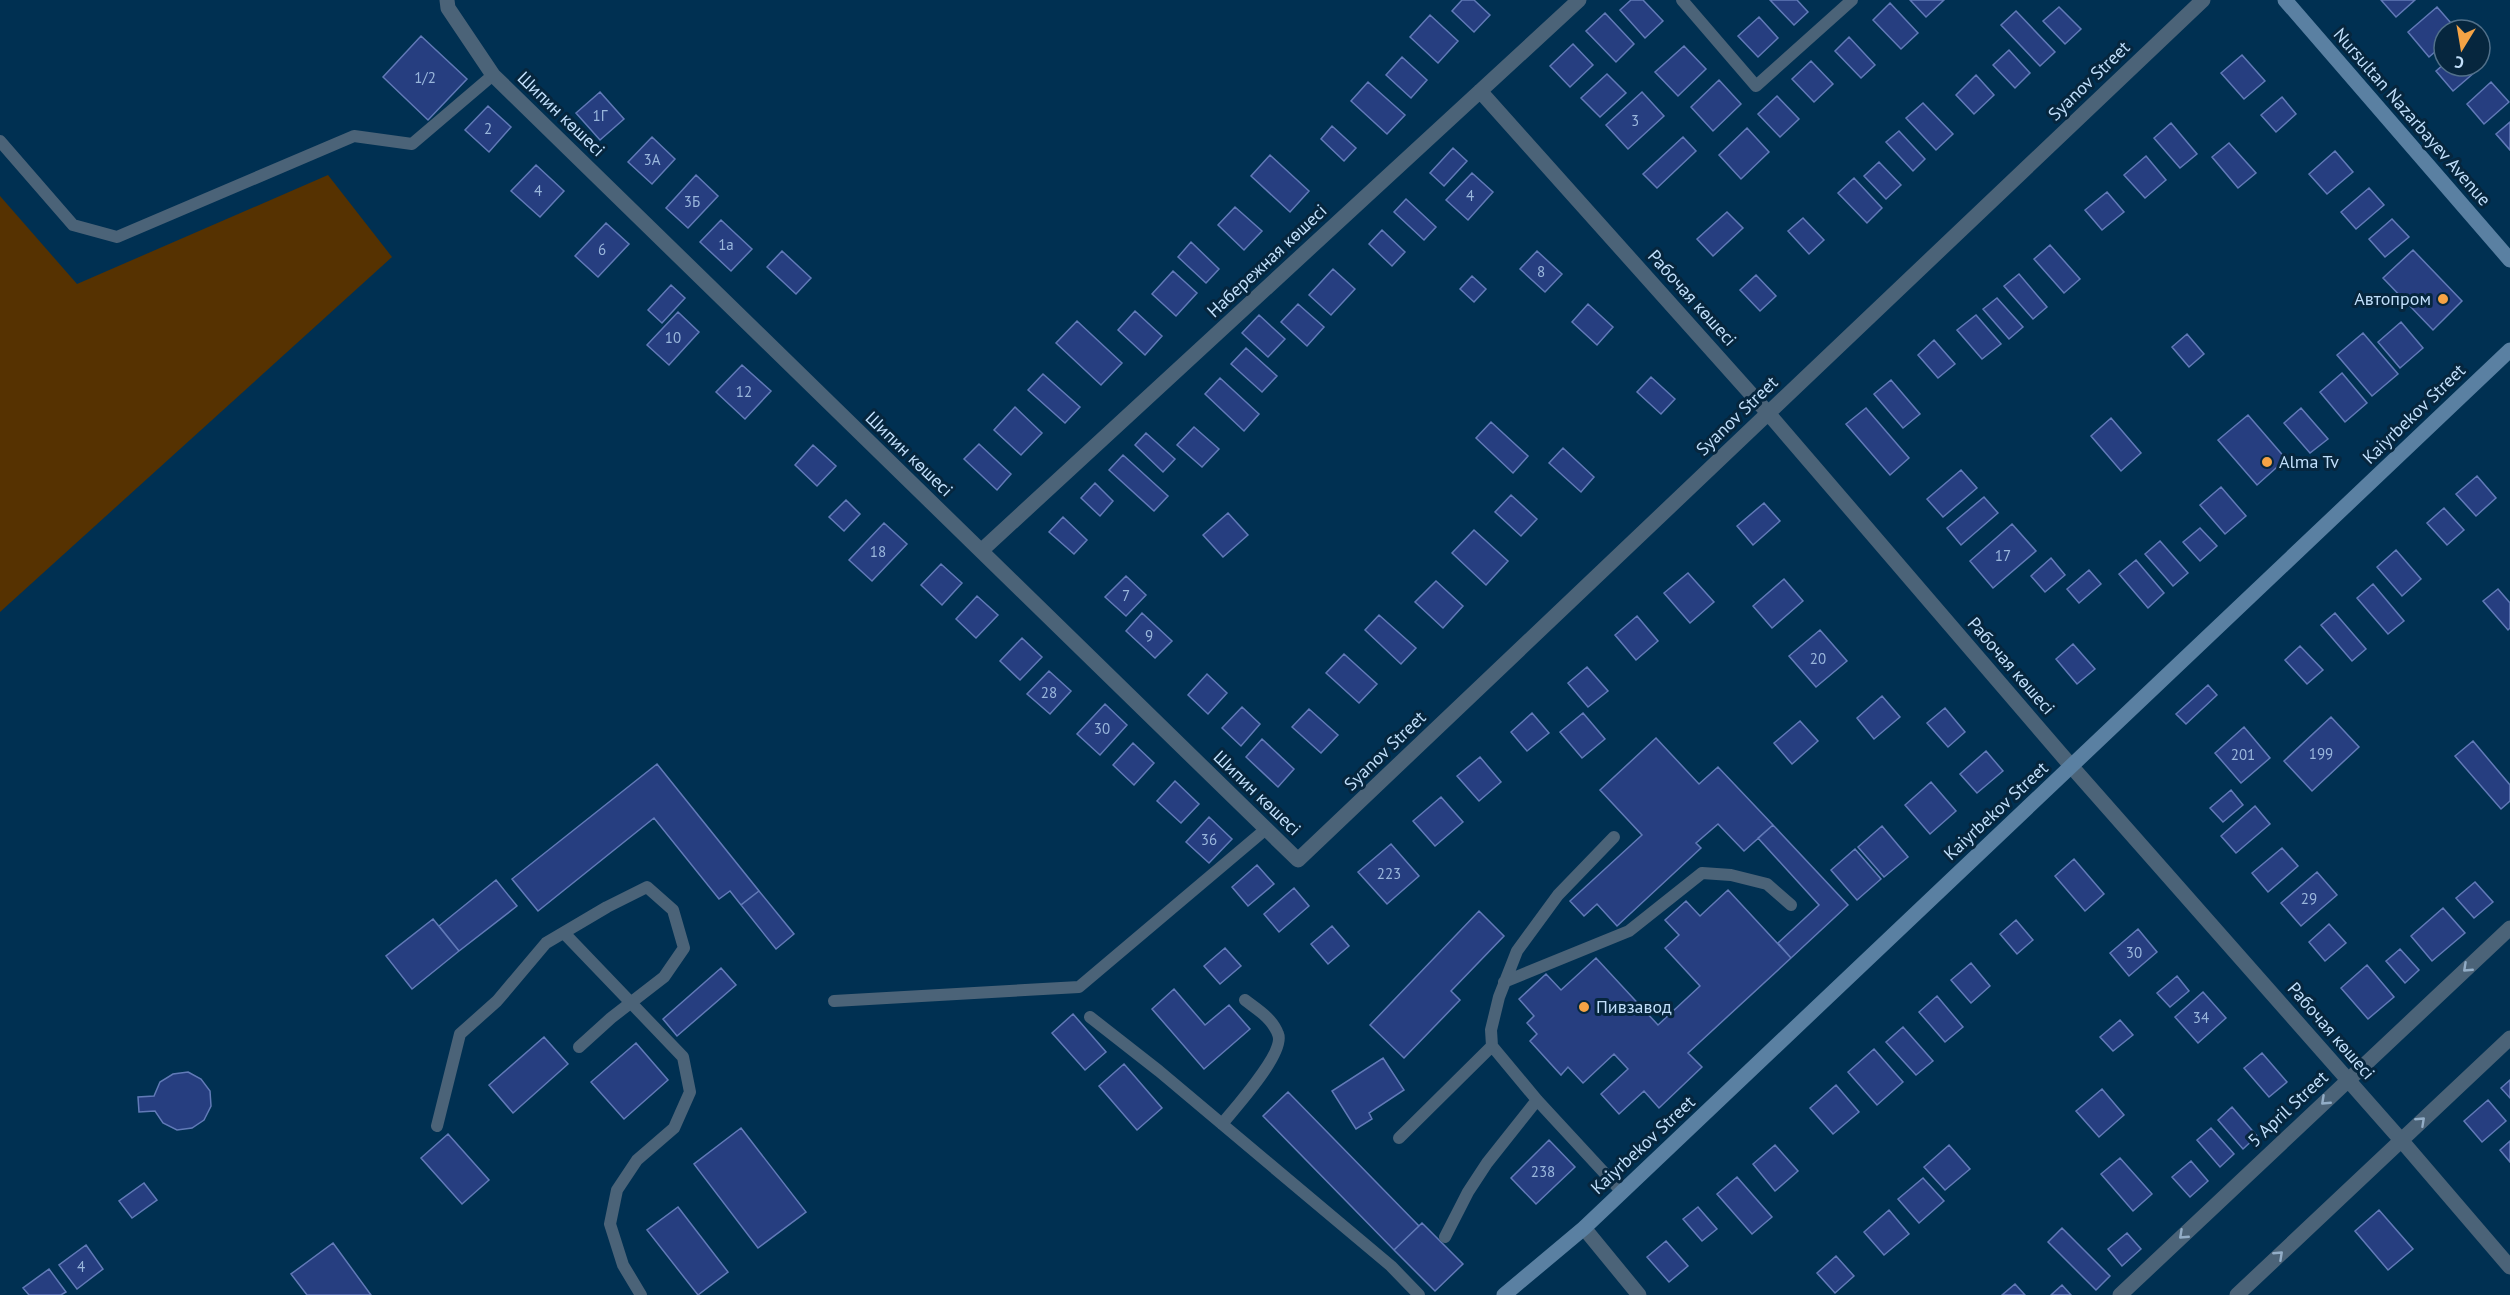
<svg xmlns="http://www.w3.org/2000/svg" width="2510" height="1295" font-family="'PT Sans',sans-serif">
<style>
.green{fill:#563201}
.building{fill:#263e80;stroke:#617ab7;stroke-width:1.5}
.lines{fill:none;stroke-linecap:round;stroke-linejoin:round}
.lane{stroke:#4b6378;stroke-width:12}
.street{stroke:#4b6378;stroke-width:15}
.secondary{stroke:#5a80a2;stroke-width:15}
.oneway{stroke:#92adc7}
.poi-dot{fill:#f5a345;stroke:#06263e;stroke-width:2}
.labels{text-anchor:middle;stroke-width:6;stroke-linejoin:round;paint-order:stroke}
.number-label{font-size:15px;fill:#9ab7dc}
.street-label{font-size:18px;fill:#c1dffb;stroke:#06263e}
.poi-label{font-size:18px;fill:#c1dffb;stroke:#06263e;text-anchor:start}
</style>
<rect width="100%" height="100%" fill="#003052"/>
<path class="green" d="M328,175L392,257L0,612V196L77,284Z"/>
<path class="building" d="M1462,0H1474L1490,15L1474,32L1452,11Z
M1631,0H1643L1663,21L1645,38L1620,10Z
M1770,0H1797L1808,12L1794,25Z
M1910,0H1944L1926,17Z
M2381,0H2415L2396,17Z
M1890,3L1918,33L1901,49L1873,20Z
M2059,7L2081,29L2065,44L2043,21Z
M2437,7L2457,30H2444V44L2429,57L2408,32Z
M2016,11L2055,52L2040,66L2001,25Z
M1605,13L1634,44L1616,62L1586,31Z
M1430,15L1458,41L1438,63L1410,37Z
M1759,17L1778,38L1758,57L1738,36Z
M421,36L467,79L428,120L383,77Z
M1849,37L1875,65L1861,78L1835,51Z
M1573,44L1593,65L1570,87L1550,66Z
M1684,46L1706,69L1678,96L1655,72Z
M2009,50L2030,73L2015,88L1993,65Z
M2242,55L2265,81L2244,99L2221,73Z
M1402,57L1427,80L1411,98L1386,75Z
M1811,61L1833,84L1814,102L1792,79Z
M2444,64L2469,66L2475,72L2453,91L2436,71Z
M1607,74L1626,93L1600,117L1581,98Z
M1976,75L1994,95L1974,114L1956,95Z
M1719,80L1741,104L1713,131L1691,107Z
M1368,82L1405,115L1387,134L1351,101Z
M2491,82L2509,102L2484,124L2467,104Z
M600,92L624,119L600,140L576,113Z
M1642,92L1664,116L1628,149L1606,125Z
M1777,96L1799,119L1780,137L1758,114Z
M2282,97L2296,114L2276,132L2261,115Z
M1923,103L1953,134L1936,150L1906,118Z
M488,106L511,127L489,152L465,130Z
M2510,122V150L2496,134Z
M2171,123L2197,154L2180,168L2154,138Z
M1332,126L1356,148L1344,161L1321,139Z
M1747,128L1769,152L1741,179L1719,155Z
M1899,131L1925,159L1913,171L1886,142Z
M652,137L675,159L652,184L628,162Z
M1683,137L1696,151L1657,188L1643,174Z
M2229,143L2256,173L2238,188L2212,157Z
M1453,148L1467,161L1444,186L1430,173Z
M2335,151L2353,172L2327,194L2309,174Z
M1270,155L1309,191L1290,212L1251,176Z
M2146,156L2166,180L2145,198L2124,175Z
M1879,162L1901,185L1886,199L1864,176Z
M536,165L564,191L540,217L511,191Z
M1472,173L1493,192L1468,220L1446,200Z
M696,175L718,196L688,228L666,208Z
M1854,178L1882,208L1867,223L1838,193Z
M2369,188L2384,205L2356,229L2341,212Z
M2107,192L2124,212L2102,230L2085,210Z
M1406,199L1436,227L1424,240L1394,212Z
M1235,207L1262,231L1244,250L1218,225Z
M1727,212L1743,228L1713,256L1697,239Z
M1803,218L1824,240L1809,254L1788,231Z
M2392,219L2409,237L2385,257L2369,239Z
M721,220L752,249L731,271L700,242Z
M606,223L629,244L598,277L575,256Z
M1382,230L1405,252L1392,266L1369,244Z
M1191,242L1219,269L1206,283L1178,257Z
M2050,245L2080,279L2064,293L2034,259Z
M2413,250L2462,301L2433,330L2383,278Z
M782,251L811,278L796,294L767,267Z
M1537,251L1562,274L1545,292L1520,269Z
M1333,269L1355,289L1331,315L1309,295Z
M1173,271L1197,293L1176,316L1152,294Z
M2019,274L2047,307L2033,319L2004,286Z
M1756,275L1776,296L1760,311L1740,290Z
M1472,276L1486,289L1474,302L1460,289Z
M671,285L685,298L662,323L648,310Z
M1997,298L2023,327L2009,339L1983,309Z
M1298,304L1324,327L1307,346L1281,322Z
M1588,304L1613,327L1597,345L1572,322Z
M1135,311L1162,336L1145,355L1118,330Z
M678,312L699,332L669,365L647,345Z
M1259,315L1285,339L1268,357L1242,333Z
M1976,315L2001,344L1982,359L1957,330Z
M1077,321L1122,363L1101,385L1056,343Z
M2401,322L2423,348L2400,368L2378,342Z
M2363,333L2398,374L2372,396L2337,355Z
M2187,334L2204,354L2189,367L2172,347Z
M1934,340L1955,364L1938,378L1918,355Z
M1246,348L1277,376L1262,392L1231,364Z
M742,365L771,391L745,419L716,392Z
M2342,373L2367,403L2345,422L2320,392Z
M1043,374L1080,407L1065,423L1028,390Z
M1651,377L1675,399L1661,414L1637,392Z
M1220,378L1259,414L1244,431L1205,394Z
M1891,380L1920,414L1903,428L1874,394Z
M1015,407L1042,433L1021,455L994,430Z
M1866,408L1909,458L1890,475L1846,424Z
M2301,408L2328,439L2310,453L2284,423Z
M2248,415L2286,459L2257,485L2218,440Z
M2111,418L2141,453L2121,471L2091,436Z
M1491,422L1528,456L1513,473L1476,438Z
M1194,427L1219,449L1202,467L1177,445Z
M1146,433L1175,459L1163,472L1135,445Z
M979,444L1011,474L997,490L964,459Z
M813,445L836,466L817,486L795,465Z
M1563,448L1594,477L1581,492L1549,463Z
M1123,455L1168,496L1154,511L1109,470Z
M1961,470L1977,488L1943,517L1927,499Z
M2477,476L2496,498L2476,516L2456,494Z
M1095,483L1113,501L1100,516L1081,498Z
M2221,487L2246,516L2225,534L2200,505Z
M1511,495L1537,519L1521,536L1495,512Z
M1984,497L1998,513L1961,545L1947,528Z
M846,500L860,514L844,531L829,517Z
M1764,503L1780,521L1753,545L1737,526Z
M2444,508L2464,530L2447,545L2427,523Z
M1228,513L1248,535L1223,557L1203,535Z
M1063,517L1087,540L1074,554L1049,532Z
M884,523L907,544L872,581L849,560Z
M2012,524L2036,551L1993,588L1970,561Z
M2200,528L2217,546L2200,561L2183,542Z
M1474,530L1508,561L1486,585L1452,553Z
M2160,541L2188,573L2173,586L2145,554Z
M2396,550L2421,579L2402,596L2377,567Z
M2051,558L2065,575L2045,592L2031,576Z
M2136,560L2164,593L2148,608L2119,574Z
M941,564L962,583L942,605L921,585Z
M2089,570L2101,584L2079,603L2067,589Z
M1688,573L1714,602L1690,623L1664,593Z
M1126,576L1146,595L1126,616L1105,597Z
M1784,579L1803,601L1772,628L1753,606Z
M1436,581L1463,606L1443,628L1415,602Z
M2373,584L2404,621L2388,634L2357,598Z
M2498,589L2510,603V628L2508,630L2483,601Z
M977,596L998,615L976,638L956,619Z
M1142,613L1172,641L1155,658L1126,631Z
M2335,613L2366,649L2352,661L2321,625Z
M1379,615L1416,648L1401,664L1365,630Z
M1637,616L1658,641L1636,660L1615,635Z
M1820,630L1847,661L1816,687L1789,656Z
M1022,638L1042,657L1020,680L1000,661Z
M2073,644L2095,669L2077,684L2056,659Z
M2300,646L2323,670L2307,684L2285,660Z
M1344,654L1377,684L1359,703L1326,673Z
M1587,667L1608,691L1588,707L1568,683Z
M1049,671L1071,691L1050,714L1027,694Z
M1207,674L1227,693L1208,714L1188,695Z
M2208,685L2217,695L2186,724L2176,714Z
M1882,696L1900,717L1874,739L1857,718Z
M1105,704L1127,725L1100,755L1077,734Z
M1242,707L1260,724L1241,746L1222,728Z
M1945,708L1965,732L1948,747L1927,723Z
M1309,709L1338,735L1321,753L1292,727Z
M1532,713L1549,733L1527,751L1511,732Z
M1583,713L1605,739L1582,758L1560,732Z
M2331,717L2359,747L2312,791L2284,761Z
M1800,721L1818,741L1792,764L1774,743Z
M2244,727L2270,758L2241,783L2215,753Z
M1656,738L1699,784L1718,767L1773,825L1744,851L1718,824L1696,843L1701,848L1617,926L1597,904L1584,916L1570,901L1642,835L1600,790Z
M1262,739L1294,769L1278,787L1246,757Z
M2473,741L2510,785V801L2501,809L2455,756Z
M1133,743L1154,763L1134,785L1113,765Z
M1986,751L2003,771L1977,793L1960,774Z
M1480,757L1501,782L1479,801L1457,776Z
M657,764L759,891L741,905L730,891L719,899L654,818L538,911L512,879Z
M1175,781L1199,804L1181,823L1157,801Z
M1931,782L1956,811L1930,834L1905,805Z
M2231,790L2243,805L2223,822L2210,808Z
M1441,797L1463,822L1435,846L1413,821Z
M2255,806L2270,824L2236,853L2221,836Z
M1209,817L1232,839L1209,863L1186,842Z
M1773,825L1848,905L1791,958L1778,943L1819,905L1758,838Z
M1882,826L1908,857L1884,877L1858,847Z
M1391,844L1419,876L1387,904L1358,872Z
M2282,848L2298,866L2268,892L2252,873Z
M1855,849L1881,879L1857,900L1831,870Z
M2074,859L2104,894L2085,911L2055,876Z
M1257,865L1274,884L1248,906L1232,887Z
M2317,872L2337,895L2301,926L2281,903Z
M496,880L517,906L459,951L439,926Z
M2475,882L2493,902L2474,918L2456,898Z
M1294,888L1309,906L1279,932L1264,914Z
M1728,890L1791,958L1688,1053L1702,1067L1659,1108L1644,1091L1619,1114L1601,1094L1628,1069L1614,1054L1583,1083L1568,1067L1561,1075L1530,1041L1537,1034L1527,1023L1534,1016L1519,999L1546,974L1561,990L1596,958L1658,1025L1700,986L1665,948L1679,935L1665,920L1686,901L1700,916Z
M759,891L794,934L776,949L741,905Z
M2443,908L2465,933L2432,961L2411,936Z
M1479,911L1504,936L1451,991L1460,1000L1404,1058L1370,1025Z
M433,919L459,951L412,989L386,956Z
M2016,920L2033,940L2017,954L2000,934Z
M2329,924L2346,943L2325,961L2309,942Z
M1332,926L1349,946L1328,964L1311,944Z
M2138,929L2157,952L2129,976L2110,953Z
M1225,948L1241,966L1220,984L1204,966Z
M2400,949L2419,970L2405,983L2386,961Z
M1971,963L1990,986L1971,1003L1951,980Z
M2367,965L2394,997L2368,1019L2341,988Z
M721,968L736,985L677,1036L663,1019Z
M2177,976L2189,991L2170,1007L2157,993Z
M1174,989L1205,1025L1229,1005L1250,1029L1204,1069L1152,1009Z
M2203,992L2226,1018L2198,1043L2175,1017Z
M1937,996L1963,1027L1945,1042L1919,1012Z
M1073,1014L1106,1052L1085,1070L1052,1033Z
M2120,1020L2133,1035L2113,1051L2100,1037Z
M1903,1027L1933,1061L1916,1075L1886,1042Z
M544,1037L568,1064L513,1113L489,1085Z
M636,1043L668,1080L624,1119L591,1082Z
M1874,1049L1903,1082L1877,1105L1848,1072Z
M2262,1053L2287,1082L2269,1097L2244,1068Z
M1383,1058L1404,1090L1369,1113L1372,1119L1356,1129L1332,1091Z
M1124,1064L1162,1108L1137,1130L1099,1086Z
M188,1072L201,1079L210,1091L211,1106L204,1120L192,1128L177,1130L163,1123L155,1111L139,1112L138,1097L154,1096L160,1082L173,1074Z
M2510,1080V1098L2501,1088Z
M1836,1085L1859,1112L1833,1134L1810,1108Z
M2102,1089L2124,1115L2099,1137L2076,1111Z
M1288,1092L1419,1226L1394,1250L1263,1116Z
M2488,1100L2506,1121L2482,1142L2464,1121Z
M2232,1107L2257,1136L2243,1149L2218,1120Z
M741,1128L806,1212L758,1248L694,1164Z
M2211,1128L2234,1154L2220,1167L2197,1140Z
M448,1134L489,1180L462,1204L421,1158Z
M1549,1140L1575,1167L1536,1204L1511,1178Z
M2510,1141V1162L2500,1150Z
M1775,1145L1798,1171L1775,1191L1753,1164Z
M1949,1145L1970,1169L1945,1190L1924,1167Z
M2120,1158L2152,1194L2133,1211L2101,1174Z
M2191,1161L2208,1181L2190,1197L2172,1177Z
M1737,1177L1772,1217L1752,1234L1717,1194Z
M1923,1178L1944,1201L1919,1223L1898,1199Z
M144,1183L157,1200L132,1218L119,1201Z
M678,1207L728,1272L698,1295L647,1230Z
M1698,1207L1717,1229L1702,1241L1683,1219Z
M1889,1210L1909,1234L1884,1255L1864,1232Z
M2379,1210L2413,1249L2388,1270L2355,1231Z
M1422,1223L1463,1264L1435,1291L1394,1250Z
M2062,1228L2110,1276L2096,1290L2048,1242Z
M2127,1233L2141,1249L2122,1266L2108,1249Z
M1666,1241L1688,1266L1669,1282L1647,1257Z
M333,1243L371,1295H307L291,1274Z
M86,1245L103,1269L77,1289L59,1265Z
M1836,1256L1854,1276L1835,1293L1817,1273Z
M49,1269L66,1292L61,1295H29L23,1288Z
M2015,1284L2025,1295H2002Z
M2062,1285L2071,1295H2051Z"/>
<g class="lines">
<path class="lane" d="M1682,0L1756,86L1852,0
M0,141L73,225L117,237L354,136L412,144L493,75
M1614,837L1558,895L1517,951L1499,997L1491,1030L1492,1046L1537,1100L1622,1192
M564,933L683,1057L690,1092L674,1128L637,1160L617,1190L610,1224L623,1265L641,1295
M1504,982L1629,931L1702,873L1731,875L1767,884L1791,905
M834,1001L1079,987L1266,829
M1090,1017L1159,1071L1391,1266L1419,1295
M1222,1124C1235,1108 1286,1052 1278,1034C1272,1018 1258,1010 1245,1000
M437,1126L460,1034L497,1001L546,943L607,907L647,887L673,910L684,948L664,977L611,1018L579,1047
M1399,1138L1492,1046
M1445,1237L1468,1192L1487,1163L1537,1100"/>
<path class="street" d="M447,0L448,8L493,75L1298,860L2203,0
M1480,91L1768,413L2072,767L2401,1140L2510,1267
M981,551L1579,0
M1584,1228L1639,1295
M2120,1295L2510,928
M2237,1295L2510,1038"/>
<path class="secondary" d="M2285,0L2510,260
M1504,1295L1584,1228L1622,1192L2510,350"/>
</g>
<defs><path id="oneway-chevron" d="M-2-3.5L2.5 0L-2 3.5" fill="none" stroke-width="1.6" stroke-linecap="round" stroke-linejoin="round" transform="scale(1.5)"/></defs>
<g class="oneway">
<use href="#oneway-chevron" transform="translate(2467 968) rotate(137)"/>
<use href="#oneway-chevron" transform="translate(2325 1101) rotate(137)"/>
<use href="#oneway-chevron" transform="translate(2421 1121) rotate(-43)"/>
<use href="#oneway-chevron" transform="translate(2183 1235) rotate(137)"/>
<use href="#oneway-chevron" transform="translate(2279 1255) rotate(-43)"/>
</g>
<g class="poi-dot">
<circle cx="2443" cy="299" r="6"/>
<circle cx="2267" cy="462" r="6"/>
<circle cx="1584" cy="1007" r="6"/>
</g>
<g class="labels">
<g class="number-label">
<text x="425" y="83">1/2</text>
<text x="600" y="121">1Г</text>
<text x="1635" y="126">3</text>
<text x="488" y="134">2</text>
<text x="652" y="165">3А</text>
<text x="538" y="196">4</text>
<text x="1470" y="201">4</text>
<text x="692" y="207">3Б</text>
<text x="726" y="250">1а</text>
<text x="602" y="255">6</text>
<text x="1541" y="277">8</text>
<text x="673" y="343">10</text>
<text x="744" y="397">12</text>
<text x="878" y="557">18</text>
<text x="2003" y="561">17</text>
<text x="1126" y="601">7</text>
<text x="1149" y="641">9</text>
<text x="1818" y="664">20</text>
<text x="1049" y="698">28</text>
<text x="1102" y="734">30</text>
<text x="2321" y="759">199</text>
<text x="2243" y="760">201</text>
<text x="1209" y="845">36</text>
<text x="1389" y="879">223</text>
<text x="2309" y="904">29</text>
<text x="2134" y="958">30</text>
<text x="2201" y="1023">34</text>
<text x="1543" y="1177">238</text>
<text x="81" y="1272">4</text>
</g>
<g class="street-label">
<text transform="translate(2089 81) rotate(-44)" y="6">Syanov Street</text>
<text transform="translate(561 114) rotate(44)" y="6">Шипин көшесі</text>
<text transform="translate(2412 117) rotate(49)" y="6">Nursultan Nazarbayev Avenue</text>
<text transform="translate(1267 261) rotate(-43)" y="6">Набережная көшесі</text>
<text transform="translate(1692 298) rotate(48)" y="6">Рабочая көшесі</text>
<text transform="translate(2414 414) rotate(-44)" y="6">Kaiyrbekov Street</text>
<text transform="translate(1737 416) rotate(-44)" y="6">Syanov Street</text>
<text transform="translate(909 454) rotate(44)" y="6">Шипин көшесі</text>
<text transform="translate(2011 666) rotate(49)" y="6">Рабочая көшесі</text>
<text transform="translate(1385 751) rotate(-44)" y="6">Syanov Street</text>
<text transform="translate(1257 793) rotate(44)" y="6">Шипин көшесі</text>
<text transform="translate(1996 811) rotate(-43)" y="6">Kaiyrbekov Street</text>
<text transform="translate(2331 1031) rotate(49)" y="6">Рабочая көшесі</text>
<text transform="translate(2288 1109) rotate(-43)" y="6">5 April Street</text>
<text transform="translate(1643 1145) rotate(-43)" y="6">Kaiyrbekov Street</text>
</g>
<g class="poi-label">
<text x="2431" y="305" text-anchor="end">Автопром</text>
<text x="2279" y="468">Alma Tv</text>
<text x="1596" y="1013">Пивзавод</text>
</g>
</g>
<g transform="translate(2462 48) rotate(191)"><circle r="28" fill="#06263e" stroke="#51708a" stroke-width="1.5"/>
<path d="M0-4.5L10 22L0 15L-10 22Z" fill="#f5a345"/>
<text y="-9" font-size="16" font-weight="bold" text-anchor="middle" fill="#c1dffb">С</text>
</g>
</svg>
